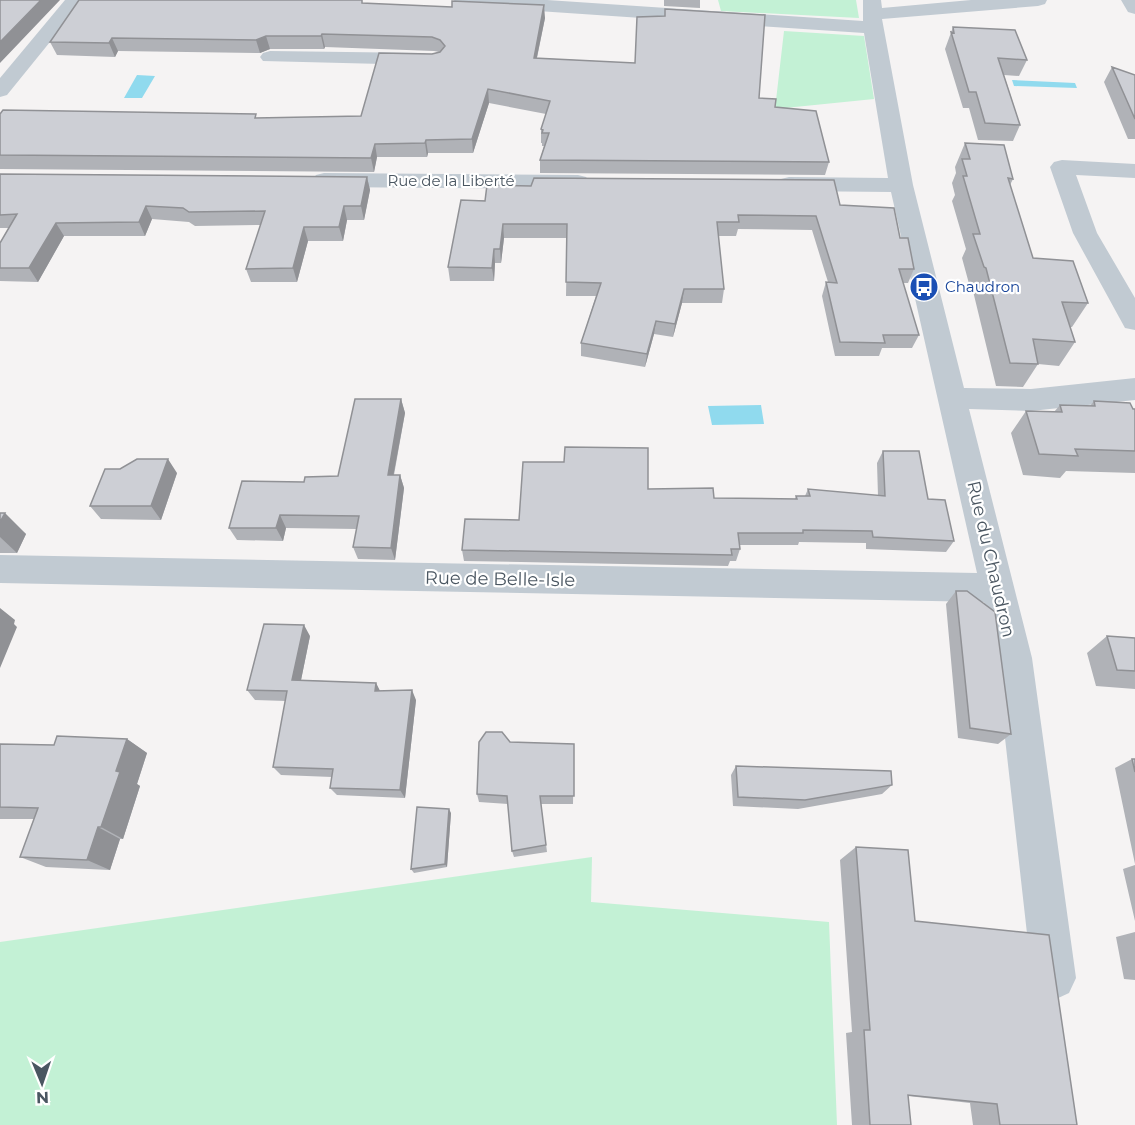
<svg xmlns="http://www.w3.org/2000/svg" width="1135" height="1125" font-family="Montserrat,sans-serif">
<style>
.green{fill:#c3f1d5}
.water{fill:#90daee}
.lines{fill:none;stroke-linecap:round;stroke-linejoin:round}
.minor{fill:#c1cad2;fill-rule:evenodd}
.wall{fill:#b0b2b7}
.shaded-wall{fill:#909195}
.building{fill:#cdcfd5;stroke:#909195;stroke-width:1.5}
.labels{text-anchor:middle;stroke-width:4.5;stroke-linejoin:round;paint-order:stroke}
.far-street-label{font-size:15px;fill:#4a5661;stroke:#fff}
.far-transit-label{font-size:15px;fill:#164399;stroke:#fff;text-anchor:start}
.street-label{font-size:18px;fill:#4a5661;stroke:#fff}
</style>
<rect width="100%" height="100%" fill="#f5f3f3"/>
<path class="green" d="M718,0H856L859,18L721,11Z
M784,31L864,36L874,99L775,109Z
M592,857L591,902L829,922L837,1125H0V942Z"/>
<path class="water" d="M137,75L155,76L142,98H124Z
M1012,80L1075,83L1077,88L1014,86Z
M761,405L764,424L712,425L708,406Z"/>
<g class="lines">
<path class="minor" d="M65,0H84L7,95L0,97V78Z
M454,0H547L863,21V0H881L882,8L971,0H1047L1045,4L1038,6L882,19L913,185L964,388L1031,389L1135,378V400L1031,411L969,409L1032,658L1076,978L1069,993L1054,1000L1039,993L1032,978L996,658L984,602L0,583V555L977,573L891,192L789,191L781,189L777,184L781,179L789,177L888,178L864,33L463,6L456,4Z
M1121,0H1135V14L1128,12Z
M270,51L423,53L430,55L433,59L430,63L423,65L263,61L260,57L263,53Z
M1062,160L1135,164V178L1076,175L1097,233L1135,298V330L1125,328L1073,233L1050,167L1054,162Z
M324,173L578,175L586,177L590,182L586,187L578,189L324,187L316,185L312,180L316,175Z"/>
</g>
<path class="wall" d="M664,0H700V8L664,6Z
M366,3L545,18L537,58L635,63L665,17V9L759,98L775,107L829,162L825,175L540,173V160L544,146H542V143H541V129L546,114L489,103L473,153H428L427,157H377L374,172L0,169V114L257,118L361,116L432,54L439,52L434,51L325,47L324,49H270L260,53L118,51L115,57L57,55L50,42Z
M953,27L1027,60L1019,76L1004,75L1020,125L1013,141L978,140L969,108H963L945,49Z
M1112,67L1135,75V139H1128L1104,82Z
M965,143L1013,179L1010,185L1033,258L1088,303L1072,327H1070L1075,342L1059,366L1038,364L1023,387L996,386L973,291H971L962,258L966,249L952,201L955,195L952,183L956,173L955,167Z
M0,174L367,177L370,190L364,220H347L343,241H308L297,282H251L246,269L261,225L195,226L189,222L152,219L145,236H64L38,282L0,281V243L9,228H0Z
M461,200L840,205L900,238L914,269L908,283H903L919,335L912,348H882L879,356H835L822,296L826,282H828L812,230L738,229L736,236H718L724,289L722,303H682L673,337L654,334L645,367L581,356V343L596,296H566L567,238H504L501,263H495L494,281H450L448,267Z
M401,399L405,413L394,475H400L404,488L395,560L358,559L353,547L357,529L286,528L283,541L237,540L229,528L304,482L338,476Z
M1094,401L1135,409V473L1066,471L1060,478L1023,475L1011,433L1026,411L1054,412L1060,405L1090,406Z
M883,451L928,499L954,541L946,552L866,549V543L799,542L798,545H740V549L736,561H730L728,566L464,561L462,550L519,520L648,489L714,498L795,499L796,496H805L808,489L878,496L877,463Z
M177,473L161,520L101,519L90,506Z
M0,513L26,534L17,553H0Z
M956,591L1011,734L998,744L958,738L946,604Z
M310,636L301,680L376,683L380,691L416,700L405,798L337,795L330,788L332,777L281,775L273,767L286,701L255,700L247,690Z
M1107,636L1135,638V689L1096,686L1087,653Z
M127,739L147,753L137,784L140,786L123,839H120L110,870L46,867L20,857L34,819H0V744L54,745Z
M510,742L574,744L573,804H541L547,852L514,857L512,851L508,804L479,802L477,794Z
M1132,759H1135V864L1115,768Z
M736,766L892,785L882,794L798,809L733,806L731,775Z
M451,813L447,867L414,873L411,869Z
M856,847L915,921L1077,1125H973L970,1103L908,1096L911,1125H852L846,1033L852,1032L840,860Z
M1135,865V921L1123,869Z
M1135,932V980L1124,979L1116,937Z"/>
<path class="shaded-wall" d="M41,0H60L0,63V42Z
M544,5L545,18L534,71V58Z
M322,34L325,47L324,49L321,36Z
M266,36L270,49L260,53L256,40Z
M112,38L118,51L115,57L109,43Z
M488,89L489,103L473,153L472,139Z
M426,140L428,153L427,157L425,143Z
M375,144L377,157L374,172L371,158Z
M367,177L370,190L364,220L361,206Z
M146,206L152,219L145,236L139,222Z
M344,206L347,220L343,241L339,227Z
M56,223L64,236L38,282L29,268Z
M503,224L504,238L501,263L500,249Z
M304,227L308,241L297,282L293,268Z
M494,249L495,263L494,281L492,268Z
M684,289L682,303L673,337L675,324Z
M656,321L654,334L645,367L647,354Z
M401,399L405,413L391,488L388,475Z
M168,459L177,473L161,520L151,506Z
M400,475L404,488L395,560L391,548Z
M5,513L26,534L17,553L0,537V522Z
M280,515L286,528L283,541L276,528Z
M0,608L15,620L14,624L17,627L0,668Z
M304,625L310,636L299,690L292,680Z
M376,683L381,693L375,691Z
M412,690L416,700L405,798L400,790Z
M127,739L147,753L137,784L140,786L123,839L101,827L116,771Z
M449,809L451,813L447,867L445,864Z
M98,827L120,839L110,870L87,860Z"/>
<path class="building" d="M0,0H41L0,42Z
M79,0H362V3L452,7V1L544,5L534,58L635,63L637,17L665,16V9L765,15L759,98L776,99L775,107L816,111L829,162L540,160L549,133H542L543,130L541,129L550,101L488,89L472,139L426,140L425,143L375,144L371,158L0,155V114L3,110L256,114L255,118L361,116L379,53L432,54L440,52L445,46L440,40L432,37L322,34L321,36H266L256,40L112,38L109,43L50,42Z
M953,27L1015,30L1027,60L998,58L1020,125L985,123L976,92H969L951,32L954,33Z
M1112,67L1135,75V119Z
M965,143L1004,145L1013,179L1008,178L1033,258L1073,261L1088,303L1062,302L1075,342L1033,339L1038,364L1010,363L986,268L984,267L973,234H980L963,176H967L962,159H970Z
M0,174L367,177L361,206H344L339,227H304L293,268L246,269L265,211L189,212L183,208L146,206L139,222L56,223L29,268H0V243L17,214L0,215Z
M534,178L834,180L840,205L894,208L900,238H908L914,269H899L919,335H883L885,343L840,342L826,282L837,283L816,216L738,215L739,222H717L724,289H684L675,324L656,321L647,354L581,343L601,283L566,282L567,224H503L500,249H494L492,268L448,267L461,200L485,201L487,185L531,186Z
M355,399H401L388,475H400L391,548L353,547L359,516L280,515L276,528H229L242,481L304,482L305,477L338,476Z
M1094,401L1130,403L1133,409H1135V451L1075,449L1078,456L1039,454L1026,411L1062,412L1060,405L1095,406Z
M565,447L648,448V489L713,488L714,498L797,499L796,496H810L808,489L885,496L883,451H919L928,499L945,500L954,541L873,537L872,531L803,530V533H738L740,549H731L732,555L462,550L465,519L519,520L523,462H564Z
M137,459H168L151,506H90L105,469H120Z
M0,513H5L0,522Z
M956,591H967L995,612L1011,734L970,728Z
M264,624L304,625L292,680L376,683L375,691L412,690L400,790L330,788L333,769L273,767L287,691L247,690Z
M1107,636L1135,638V671L1117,670Z
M486,732H502L510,742L574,744V796H540L546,845L512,851L507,796L477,794L479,742Z
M57,736L127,739L116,771L120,772L101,827H98L87,860L20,857L38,808L0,807V744L54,745Z
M1132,759H1135V772Z
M736,766L891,771L892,785L805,800L738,797Z
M417,807L449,809L445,864L411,869Z
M856,847L908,850L915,921L1049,935L1077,1125H1000L997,1104L908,1095L911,1125H870L864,1030H870Z"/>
<defs>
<g id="bus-disc" transform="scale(1.5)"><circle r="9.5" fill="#1a4fb4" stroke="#fff"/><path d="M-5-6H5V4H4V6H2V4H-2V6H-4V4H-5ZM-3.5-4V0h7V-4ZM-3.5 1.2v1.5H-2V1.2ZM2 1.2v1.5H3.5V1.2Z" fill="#fff"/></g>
</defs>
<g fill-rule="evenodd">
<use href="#bus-disc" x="924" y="287"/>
</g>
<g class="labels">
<g class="far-street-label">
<text x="451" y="186">Rue de la Liberté</text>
</g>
<g class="far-transit-label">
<text x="945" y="292">Chaudron</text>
</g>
<g class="street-label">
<text transform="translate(991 559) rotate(77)" y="6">Rue du Chaudron</text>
<text transform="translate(500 579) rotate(1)" y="6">Rue de Belle-Isle</text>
</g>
</g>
<g transform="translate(42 1083) rotate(178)" stroke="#ffffff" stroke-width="4.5" paint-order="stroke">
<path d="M0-4.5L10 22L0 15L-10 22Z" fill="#4a5661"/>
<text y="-9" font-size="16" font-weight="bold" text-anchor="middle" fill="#4a5661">N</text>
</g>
</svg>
